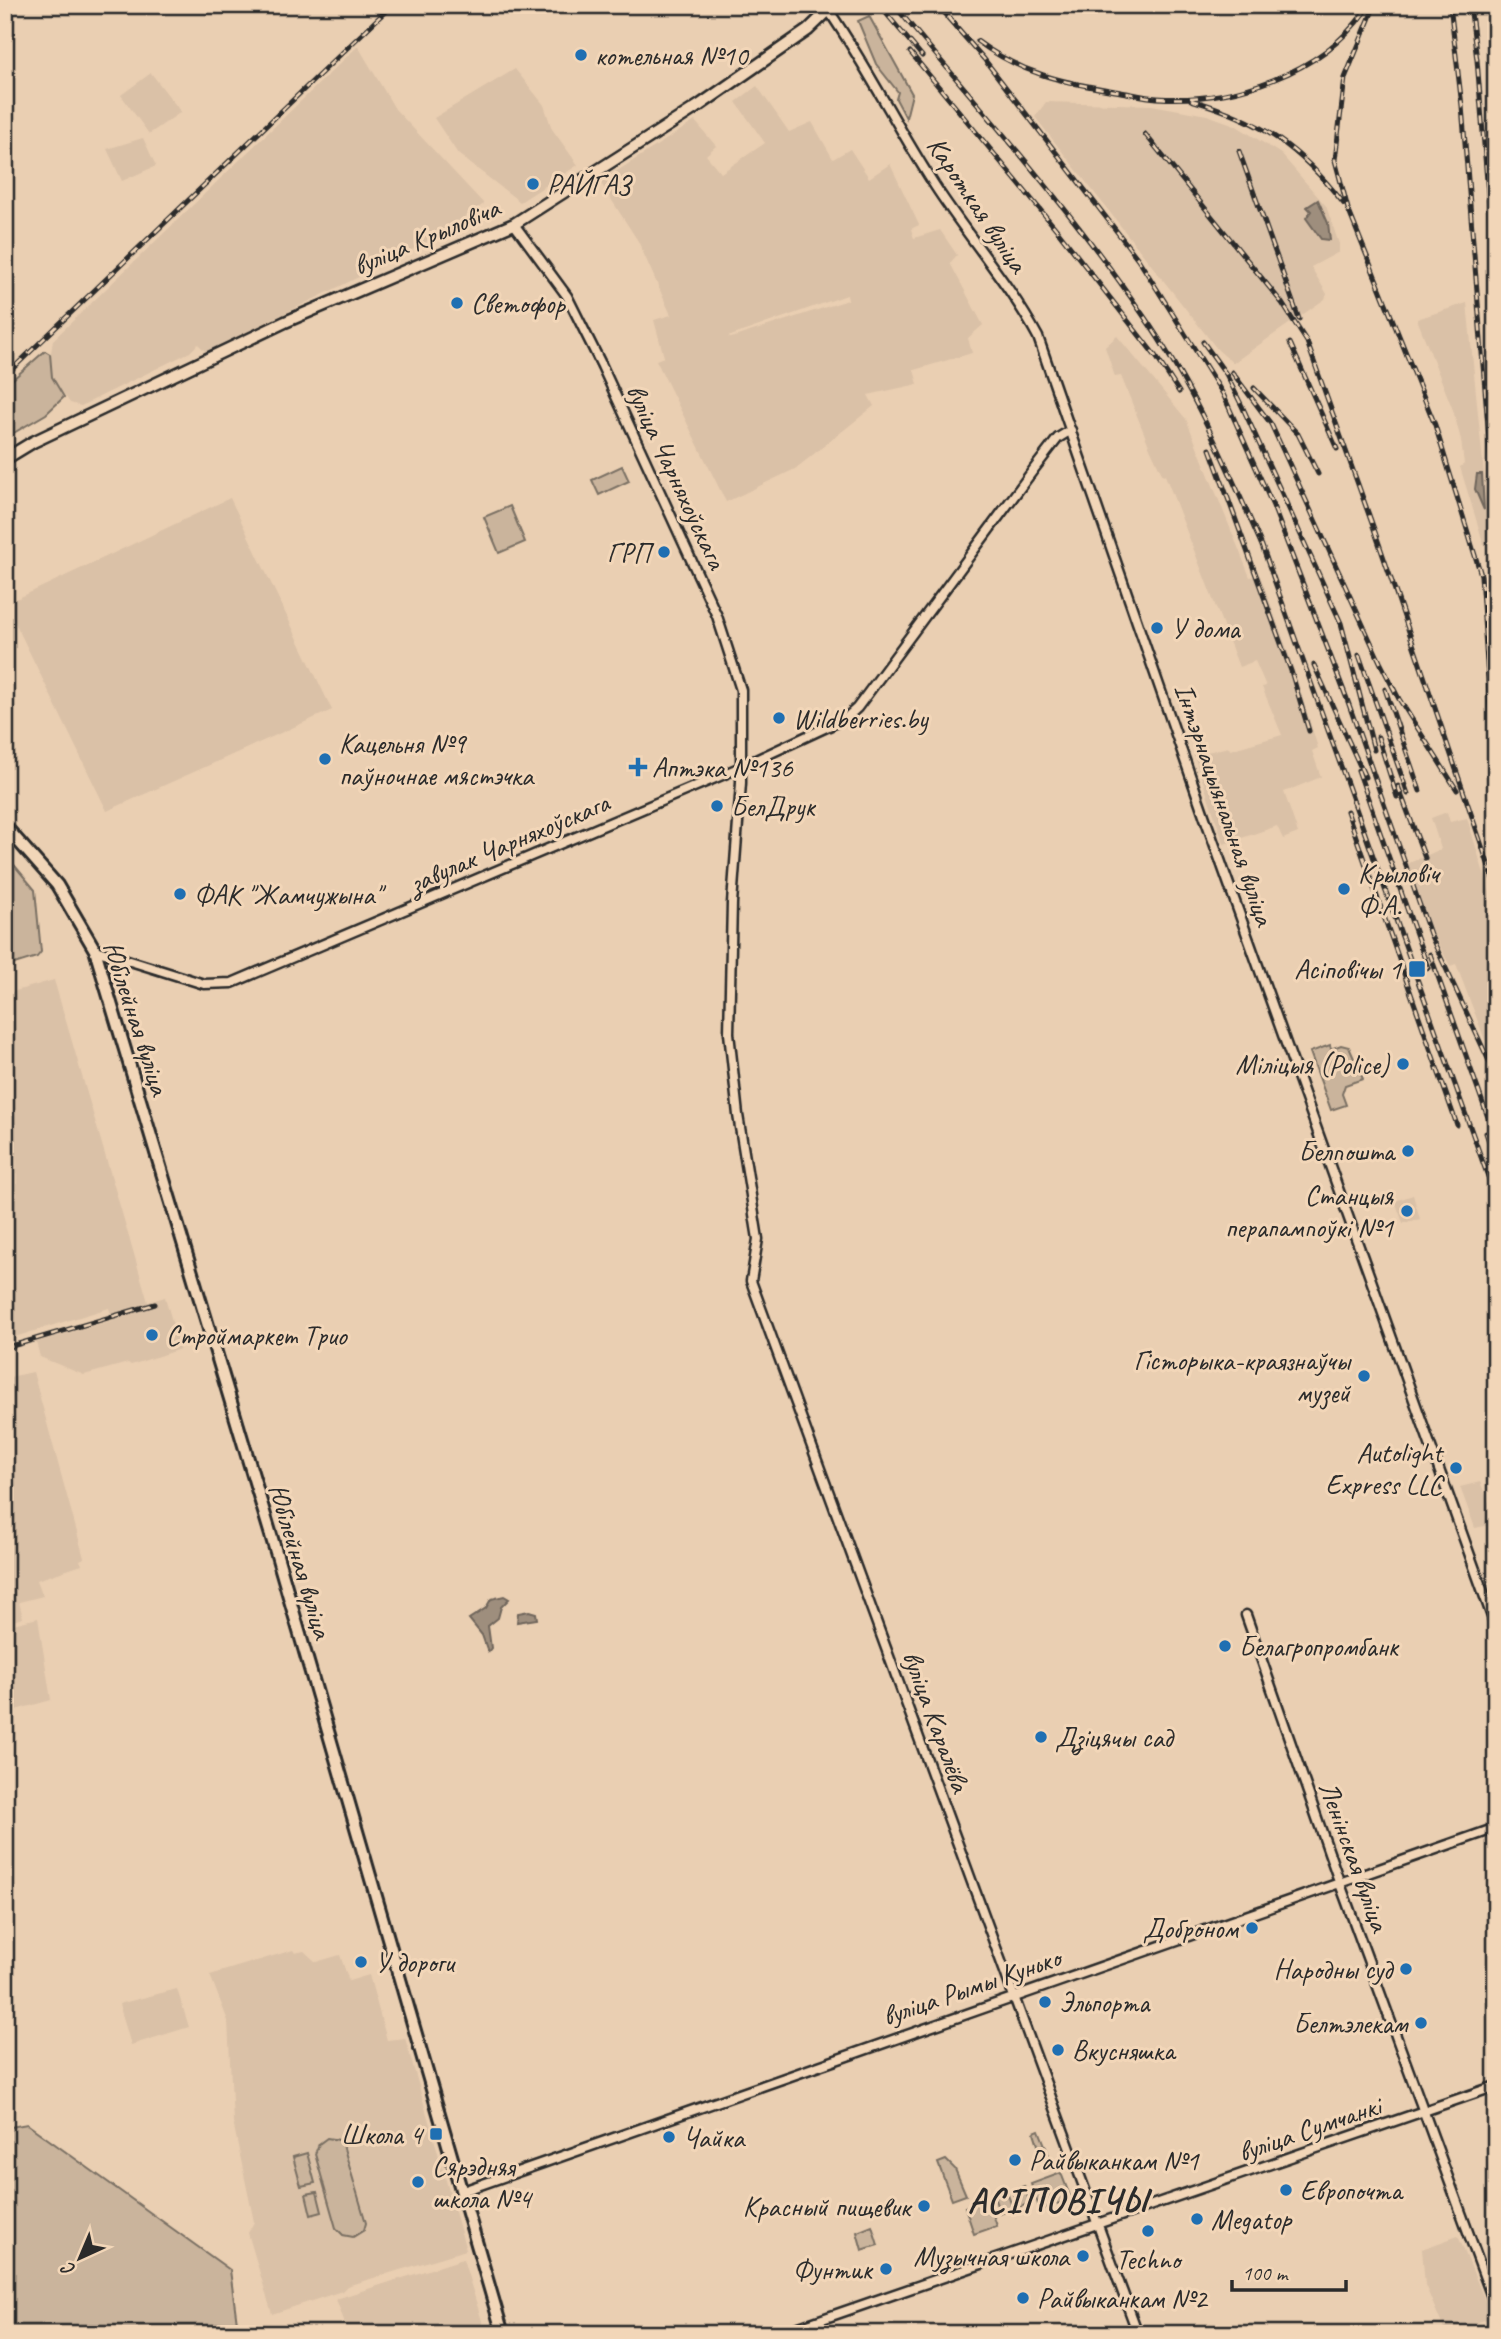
<svg xmlns="http://www.w3.org/2000/svg" width="1501" height="2339" font-family="Caveat,sans-serif">
<style>
.built{fill:#dac1a7;fill-rule:evenodd}
.green{fill:#cab49c;stroke:#7a7064;stroke-width:2}
.water{fill:#9e8e7d;stroke:#70665c;stroke-width:2}
.lines{fill:none;stroke-linecap:round;stroke-linejoin:round}
.tertiary-casing{stroke:#2b2b2b;stroke-width:13}
.secondary-casing{stroke:#2b2b2b;stroke-width:15}
.primary-casing{stroke:#2b2b2b;stroke-width:16}
.tertiary{stroke:#f2d6b8;stroke-width:8}
.secondary{stroke:#f2d6b8;stroke-width:10}
.primary{stroke:#f2d6b8;stroke-width:10}
.rail-casing{stroke:#2b2b2b;stroke-width:5}
.rail{stroke:#f2d6b8;stroke-width:2.5;stroke-dasharray:8;stroke-linecap:butt}
.poi-dot{fill:#1f6fb2;stroke:#f2d6b8;stroke-width:2.5}
.labels{text-anchor:middle;stroke-width:6;stroke-linejoin:round;paint-order:stroke}
.poi-label{font-size:28px;fill:#2b2b2b;stroke:#f2d6b8;text-anchor:start}
.street-label{font-size:28px;fill:#2b2b2b;stroke:#f2d6b8}
.district-label{font-size:35px;font-weight:bold;letter-spacing:2px;fill:#2b2b2b;stroke:#f2d6b8}
</style>
<rect width="100%" height="100%" fill="#eacfb2"/>
<filter id="ink" filterUnits="userSpaceOnUse"><feTurbulence type="fractalNoise" baseFrequency=".0143" numOctaves="2"/><feDisplacementMap in="SourceGraphic" scale="14" xChannelSelector="R" yChannelSelector="G"/><feConvolveMatrix kernelMatrix="1 2 1 2 8 2 1 2 1" color-interpolation-filters="sRGB"/></filter>
<g filter="url(#ink)">
<path class="built" d="M358,46L395,109L484,204L425,243L369,272L206,352L198,344L190,352L81,406L70,403L52,377L49,365L53,340Z
M515,69L544,105L552,129L578,165L520,202L458,154L434,118Z
M151,73L181,112L149,134L121,95Z
M757,86L789,132L812,122L833,159L850,149L869,178L890,164L919,225L911,229L914,238L940,230L957,255L950,263L983,325L968,338L972,353L914,370L918,384L868,395L874,406L795,469L726,502L656,360L664,357L654,320L671,315L638,241L600,182L695,121L716,146L706,155L721,173L765,143L736,102ZM847,295L848,300L731,338L728,337Z
M1046,102L1152,105L1207,115L1235,125L1281,154L1326,206L1339,244V252L1311,267L1327,294L1325,299L1233,363L1218,350L1035,117Z
M143,138L156,166L122,181L107,149Z
M1467,303L1491,544L1484,545L1460,467L1464,464L1461,440L1453,410L1417,319Z
M1117,336L1186,419L1250,577L1260,575L1291,660L1318,748L1312,751L1321,777L1284,792L1298,833L1283,839L1277,826L1224,844L1194,755L1229,747L1230,750L1282,735L1262,687L1266,686L1255,661L1239,667L1165,475L1163,476L1150,448L1121,376L1115,377L1105,347Z
M230,498L332,710L107,811L6,604Z
M1447,812L1450,822L1467,818L1496,913V1041L1493,1042L1485,1040L1456,964L1450,966L1430,928L1407,864L1441,849L1431,818Z
M54,980L148,1302L165,1297L180,1349L131,1365L128,1363L84,1375L40,1357L36,1342L113,1320L109,1308L5,1340V1252L17,1184L16,1145L5,1099V994Z
M1413,1195L1420,1219L1403,1223L1395,1201Z
M33,1372L84,1558L80,1560L82,1565L37,1580L43,1596L19,1602L23,1618L9,1622L5,1611V1378Z
M1480,1482L1496,1519L1494,1524L1475,1528L1460,1487Z
M38,1618L51,1700L5,1713V1626Z
M293,1950L295,1953L304,1951L316,1962L340,1955L349,1981L369,1975L387,2040L405,2038L466,2250L347,2286L342,2291L272,2314L248,2233L254,2222L233,2122L228,2021L210,1975Z
M177,1989L189,2027L131,2045L119,2004Z
M1458,2236L1492,2317L1446,2334L1425,2285L1422,2249Z
M463,2259L486,2334H349L336,2299Z"/>
<path class="green" d="M869,16L912,94L906,118L896,99L898,92L876,64L858,21Z
M45,351L50,354L52,377L64,397L46,414L5,438V386Z
M622,466L629,481L599,495L592,480Z
M510,506L525,542L499,553L484,517Z
M5,854L35,890L41,952L37,957L5,967Z
M1330,1045L1331,1049L1341,1045L1349,1047L1363,1079L1345,1085L1342,1094L1346,1105L1331,1110L1310,1052Z
M27,2124L230,2270L237,2323L215,2334H5V2128Z
M1039,2130L1050,2158L1043,2161L1034,2132Z
M327,2138L339,2140L343,2145L366,2223L364,2230L353,2237L343,2235L336,2228L315,2154L319,2144Z
M307,2153L315,2183L301,2186L293,2157Z
M946,2160L955,2169L966,2195L952,2200L938,2163Z
M1061,2173L1071,2199L1040,2210L1031,2184Z
M1024,2186L1030,2203L1018,2208L1012,2191Z
M317,2192L322,2212L311,2215L306,2194Z
M1007,2192L1013,2209L1000,2214L994,2197Z
M988,2200L997,2226L974,2234L965,2207Z
M872,2226L878,2245L862,2250L857,2232Z"/>
<path class="water" d="M1318,200L1328,223L1330,240L1321,239L1306,218L1311,211L1307,207Z
M1477,474H1482L1484,510L1475,489Z
M504,1596L509,1599L501,1607L498,1618L488,1626L491,1648L488,1652L482,1635L469,1619L486,1608L491,1599Z
M529,1611L536,1613L537,1619L517,1622L518,1613Z"/>
<g class="lines">
<g class="tertiary-casing">
<path id="tertiary" d="M829,11C868,68 898,129 935,186C968,237 1009,283 1038,337L1205,818L1496,1628
M514,224L567,296L602,366L717,616L741,690V783L732,903L729,1033L738,1115L758,1239L751,1281L1138,2334
M95,950L204,984L232,983L741,767L846,718L857,708L1034,469L1058,438L1071,430
M1246,1615L1339,1881L1496,2308
M463,2191L1496,1828
M779,2334L1496,2086
M1494,2334L1496,2333"/>
</g>
<g class="secondary-casing">
<path id="secondary" d="M5,459L33,442L285,322L514,224L700,105L808,30L834,5"/>
</g>
<g class="primary-casing">
<path id="primary" d="M5,826L57,885L95,950L276,1552L503,2334"/>
</g>
<use href="#tertiary" class="tertiary"/>
<use href="#secondary" class="secondary"/>
<use href="#primary" class="primary"/>
<g class="rail-casing">
<path id="rail" d="M879,5L922,56
M894,5C978,106 1069,206 1143,315C1193,387 1227,466 1262,546L1496,1199
M937,5L955,24
M1375,5L1345,78L1335,160L1348,209L1435,425L1481,575L1496,796
M1450,5L1462,106L1496,525
M1470,5L1477,60L1496,290
M948,18L984,59L1138,259L1223,394L1273,506L1347,699L1430,934L1496,1076
M977,41C1022,74 1062,82 1115,91C1129,93 1143,97 1157,98C1232,103 1321,74 1365,11
M910,52L1057,230L1157,358L1179,392
M1191,100C1259,119 1301,148 1344,204
M1145,134L1282,303L1307,342L1374,529L1496,887
M1239,151L1299,319
M1203,342L1226,374L1242,406L1341,623L1374,750
M1290,343L1337,449
M1232,372L1271,424L1381,664L1399,699L1457,790
M5,376L392,5
M1254,388L1298,434L1318,474
M1210,449L1291,671L1309,731
M1359,655L1408,794
M1314,665L1365,777
M1385,689L1420,791
M1378,737L1397,797
M1358,770L1428,968
M1398,786L1425,858
M1347,811L1457,1125
M1430,954L1496,1140
M1486,1133L1496,1160
M5,1146V1206
M5,1348L155,1304"/>
</g>
<use href="#rail" class="rail"/>
</g>
</g>
<g class="poi-dot">
<circle cx="581" cy="55" r="7"/>
<circle cx="533" cy="184" r="7"/>
<circle cx="457" cy="303" r="7"/>
<circle cx="664" cy="552" r="7"/>
<circle cx="1157" cy="628" r="7"/>
<circle cx="779" cy="718" r="7"/>
<circle cx="325" cy="759" r="7"/>
<path d="M634.5 756.5h7v7h7v7h-7v7h-7v-7h-7v-7h7z"/>
<circle cx="717" cy="806" r="7"/>
<circle cx="1344" cy="889" r="7"/>
<circle cx="180" cy="894" r="7"/>
<rect x="1408" y="960" width="18" height="18" rx="3.5"/>
<circle cx="1403" cy="1064" r="7"/>
<circle cx="1408" cy="1151" r="7"/>
<circle cx="1407" cy="1211" r="7"/>
<circle cx="152" cy="1335" r="7"/>
<circle cx="1364" cy="1376" r="7"/>
<circle cx="1456" cy="1468" r="7"/>
<circle cx="1225" cy="1646" r="7"/>
<circle cx="1041" cy="1737" r="7"/>
<circle cx="1252" cy="1928" r="7"/>
<circle cx="361" cy="1962" r="7"/>
<circle cx="1406" cy="1969" r="7"/>
<circle cx="1045" cy="2002" r="7"/>
<circle cx="1421" cy="2023" r="7"/>
<circle cx="1058" cy="2050" r="7"/>
<rect x="429" y="2127" width="14" height="14" rx="3.5"/>
<circle cx="669" cy="2137" r="7"/>
<circle cx="1015" cy="2160" r="7"/>
<circle cx="418" cy="2182" r="7"/>
<circle cx="1286" cy="2190" r="7"/>
<circle cx="924" cy="2206" r="7"/>
<circle cx="1197" cy="2219" r="7"/>
<circle cx="1148" cy="2231" r="7"/>
<circle cx="1083" cy="2256" r="7"/>
<circle cx="886" cy="2269" r="7"/>
<circle cx="1023" cy="2298" r="7"/>
</g>
<g class="labels">
<g class="poi-label">
<text x="595" y="65">котельная №10</text>
<text x="547" y="194">РАЙГАЗ</text>
<text x="471" y="313">Светофор</text>
<text x="650" y="562" text-anchor="end">ГРП</text>
<text x="1171" y="638">У дома</text>
<text x="793" y="728">Wildberries.by</text>
<text x="339" y="753">Кацельня №9<tspan x="339" dy="32">паўночнае мястэчка</tspan></text>
<text x="652" y="777">Аптэка №136</text>
<text x="731" y="816">БелДрук</text>
<text x="1358" y="883">Крыловіч<tspan x="1358" dy="32">Ф.А.</tspan></text>
<text x="194" y="904">ФАК "Жамчужына"</text>
<text x="1401" y="979" text-anchor="end">Асіповічы 1</text>
<text x="1389" y="1074" text-anchor="end">Міліцыя (Police)</text>
<text x="1394" y="1161" text-anchor="end">Белпошта</text>
<text x="1393" y="1205" text-anchor="end">Станцыя<tspan x="1393" dy="32">перапампоўкі №1</tspan></text>
<text x="166" y="1345">Строймаркет Трио</text>
<text x="1350" y="1370" text-anchor="end">Гісторыка-краязнаўчы<tspan x="1350" dy="32">музей</tspan></text>
<text x="1442" y="1462" text-anchor="end">Autolight<tspan x="1442" dy="32">Express LLC</tspan></text>
<text x="1239" y="1656">Белагропромбанк</text>
<text x="1055" y="1747">Дзіцячы сад</text>
<text x="1238" y="1938" text-anchor="end">Доброном</text>
<text x="375" y="1972">У дороги</text>
<text x="1392" y="1979" text-anchor="end">Народны суд</text>
<text x="1059" y="2012">Эльпорта</text>
<text x="1407" y="2033" text-anchor="end">Белтэлекам</text>
<text x="1072" y="2060">Вкусняшка</text>
<text x="422" y="2144" text-anchor="end">Школа 4</text>
<text x="683" y="2147">Чайка</text>
<text x="1029" y="2170">Райвыканкам №1</text>
<text x="432" y="2176">Сярэдняя<tspan x="432" dy="32">школа №4</tspan></text>
<text x="1300" y="2200">Европочта</text>
<text x="910" y="2216" text-anchor="end">Красный пищевик</text>
<text x="1211" y="2229">Megatop</text>
<text x="1069" y="2266" text-anchor="end">Музычная школа</text>
<text x="1148" y="2269" text-anchor="middle">Techno</text>
<text x="872" y="2279" text-anchor="end">Фунтик</text>
<text x="1037" y="2308">Райвыканкам №2</text>
</g>
<g class="street-label">
<text transform="translate(978 204) rotate(56)" y="10">Кароткая вуліца</text>
<text transform="translate(426 236) rotate(-23)" y="10">вуліца Крыловіча</text>
<text transform="translate(677 476) rotate(65)" y="10">вуліца Чарняхоўскага</text>
<text transform="translate(1225 804) rotate(71)" y="10">Інтэрнацыянальная вуліца</text>
<text transform="translate(509 842) rotate(-23)" y="10">завулак Чарняхоўскага</text>
<text transform="translate(137 1018) rotate(72)" y="10">Юбілейная вуліца</text>
<text transform="translate(301 1561) rotate(73)" y="10">Юбілейная вуліца</text>
<text transform="translate(937 1721) rotate(70)" y="10">вуліца Каралёва</text>
<text transform="translate(1355 1856) rotate(70)" y="10">Ленінская вуліца</text>
<text transform="translate(971 1986) rotate(-19)" y="10">вуліца Рымы Кунько</text>
<text transform="translate(1309 2128) rotate(-19)" y="10">вуліца Сумчанкі</text>
</g>
<g class="district-label">
<text x="1058" y="2212">АСІПОВІЧЫ</text>
</g>
</g>
<rect width="1501" height="2339" fill="none" stroke="#f2d6b8" stroke-width="28"/>
<rect x="14" y="14" width="1473" height="2311" fill="none" stroke="#2b2b2b" stroke-width="2.5" filter="url(#ink)"/>
<g transform="translate(80 2258) rotate(224)" stroke="#f2d6b8" stroke-width="5" paint-order="stroke">
<path d="M0-5L12 26L0 18L-12 26Z" fill="#2b2b2b"/>
<text y="-10" font-size="19" font-weight="bold" text-anchor="middle" fill="#2b2b2b">С</text>
</g>
<path d="M1232 2280v10h114v-10" fill="none" stroke="#2b2b2b" stroke-width="3.5"/>
<text x="1242" y="2280" font-size="21" fill="#2b2b2b" stroke="#f2d6b8" stroke-width="5" paint-order="stroke">100 m</text>
</svg>
